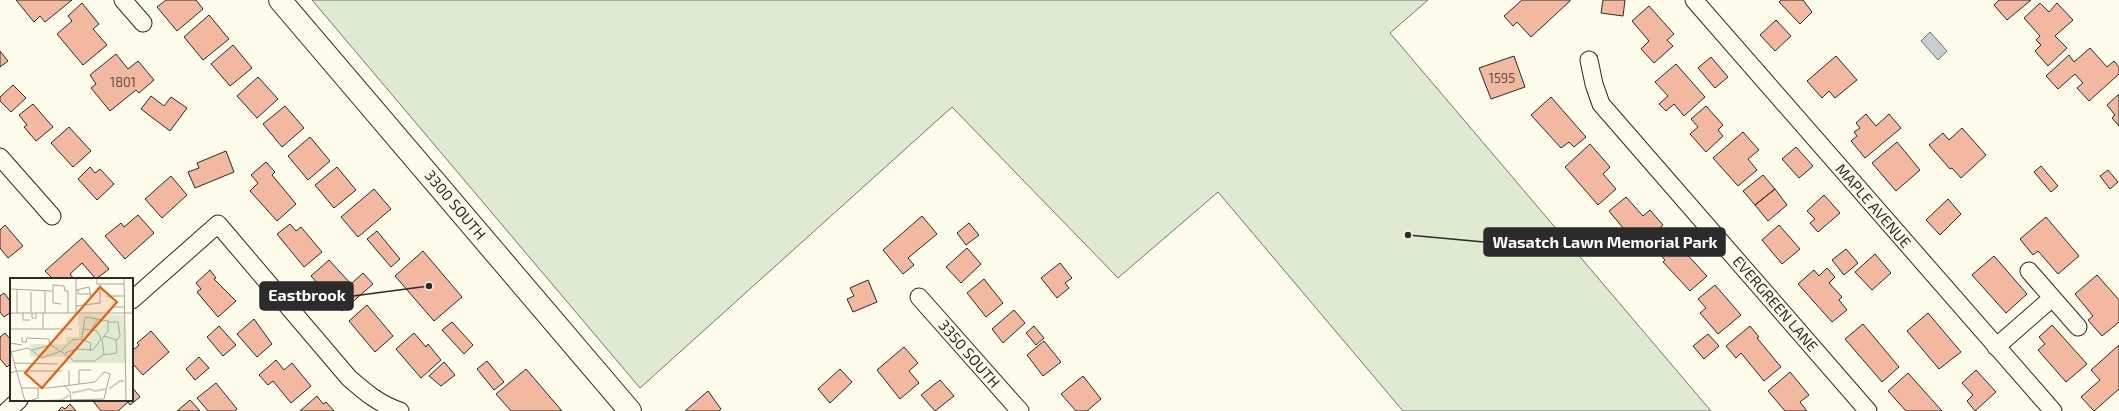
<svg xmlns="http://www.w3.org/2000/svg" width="2119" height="411" font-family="'Exo 2',sans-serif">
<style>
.green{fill:#deebd1;stroke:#74746e}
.water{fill:#c7d0d0;stroke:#74746e}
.building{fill:#f2b8a0;stroke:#2b2b2b}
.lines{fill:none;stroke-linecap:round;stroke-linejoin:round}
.minor-casing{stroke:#2b2b2b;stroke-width:19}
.major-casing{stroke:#2b2b2b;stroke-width:24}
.minor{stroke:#fdfbea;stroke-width:17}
.major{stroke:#fdfbea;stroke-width:22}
.labels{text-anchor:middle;stroke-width:3;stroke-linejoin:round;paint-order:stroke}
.number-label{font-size:13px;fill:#5d4e48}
.street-label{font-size:15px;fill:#2b2b2b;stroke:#fdfbea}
.inset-river{fill:none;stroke:#c7d0d0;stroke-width:2}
.inset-road{fill:none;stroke:#a9a89e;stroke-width:1}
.view{fill:#e8590c;fill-opacity:0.15;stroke:#e8590c;stroke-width:2}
.inset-edge{fill:none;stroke:#2b2b2b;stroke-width:2}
.leader{fill:none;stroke:#2b2b2b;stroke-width:1.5}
.callout-dot{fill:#2b2b2b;stroke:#fdfbea;stroke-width:1.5}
.callout{fill:#2b2b2b;stroke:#2b2b2b;stroke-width:1.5}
.callout-label{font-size:16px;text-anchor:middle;font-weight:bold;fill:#fff}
</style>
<rect width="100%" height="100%" fill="#fdfbea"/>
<path class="green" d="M312,0H1428L1390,33L1711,411H1403L1218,192L1118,278L952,107L640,388Z"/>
<path class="water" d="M1930,32L1947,51L1938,60L1921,41Z"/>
<path class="building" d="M16,0H72L45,22L40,16L34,22Z
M166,0H196L203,9L177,31L157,7Z
M1522,0H1570V1L1531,37L1517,22L1513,26L1504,16Z
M1603,0H1625L1623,16L1601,13Z
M1781,0H1803L1812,12L1800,24L1779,2Z
M1999,0H2031L2007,20L1994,5Z
M82,3L99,24L93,29L107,45L83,65L57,34L72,21L68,16Z
M2040,3L2049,12L2057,3L2073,20L2055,36L2067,48L2048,66L2035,51L2041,45L2036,40L2040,36L2024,18Z
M1649,6L1674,34L1667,40L1673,46L1654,63L1641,49L1649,41L1632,21Z
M209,15L229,39L203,60L184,37Z
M1776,20L1791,36L1775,51L1760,35Z
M233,45L252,68L230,86L211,64Z
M2090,48L2107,67L2114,61L2119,67V74L2089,101L2077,88L2083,83L2075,74L2058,89L2046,76L2069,55L2074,62Z
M0,51L8,61L0,67Z
M116,54L128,69L138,61L154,80L139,93L136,90L110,111L91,88L96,84L90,75Z
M1514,56L1525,87L1491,99L1479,68Z
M1836,56L1857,80L1835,98L1829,91L1822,98L1807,81Z
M1711,57L1728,77L1715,88L1698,68Z
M1676,64L1705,97L1684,116L1674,104L1666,111L1659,104L1668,96L1655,82Z
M258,77L278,99L257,118L237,96Z
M13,85L26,98L11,112L0,101V97Z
M2119,94V126L2112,118L2115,115L2107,105Z
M151,96L164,106L171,97L187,108L170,131L141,109Z
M1551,97L1586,137L1574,147L1569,142L1561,148L1531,115Z
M33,104L53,127L36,141L24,127L27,125L19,115Z
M285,106L304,128L282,147L263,124Z
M1706,106L1723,125L1718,130L1723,136L1706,152L1690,134L1698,127L1691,119Z
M1866,114L1876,126L1889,114L1901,128L1865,158L1851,141L1857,136L1854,132L1860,128L1856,123Z
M69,127L91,151L73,167L51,143Z
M1962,128L1986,155L1961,178L1952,168L1950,169L1929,145L1943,133L1949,140Z
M1743,132L1759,150L1748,159L1757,170L1738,186L1713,158Z
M310,137L330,161L308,180L288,156Z
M1897,142L1920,170L1896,191L1872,163Z
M1590,144L1610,167L1603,174L1616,189L1598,205L1565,167Z
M1796,147L1813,166L1799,178L1782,159Z
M226,151L234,172L195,188L188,172L199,168L197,163Z
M266,162L275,172L272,175L296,204L277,221L250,191L258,183L251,175Z
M2041,166L2058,186L2051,192L2034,172Z
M90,167L95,173L100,169L114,184L97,200L78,179Z
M337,167L356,190L334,208L315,185Z
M2108,170L2118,182L2110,189L2100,176Z
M1763,175L1775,189L1755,205L1743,191Z
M171,176L187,195L162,218L145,199Z
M374,189L391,209L358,237L341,217Z
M1775,189L1787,205L1768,221L1755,205Z
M1824,195L1840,213L1818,232L1810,223L1815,219L1807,211Z
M1626,197L1643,216L1650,210L1663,225L1648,238L1643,232L1633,240L1609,211Z
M1948,199L1961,214L1940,235L1926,220Z
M138,215L154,233L125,259L105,236L121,223L124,227Z
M922,216L937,234L908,258L914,265L903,274L883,250Z
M2046,217L2079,256L2058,274L2038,251L2033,255L2020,239Z
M969,223L979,235L966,245L957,233Z
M290,224L296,231L301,227L322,252L304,267L277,234Z
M5,225L23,246L8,258L0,248V230Z
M1779,225L1800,249L1782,264L1762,240Z
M377,231L400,259L391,267L367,239Z
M1669,235L1707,276L1690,291L1663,262L1665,260L1655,249Z
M82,238L109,269L96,279L82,263L70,274L74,279H53L45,271Z
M967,248L981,264L961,283L946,267Z
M1846,249L1858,263L1844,275L1832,260Z
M423,251L462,297L434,321L395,276Z
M1875,254L1891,273L1872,290L1855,272Z
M1994,256L2027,294L2006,313L1972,275Z
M329,260L351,284L363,273L373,284L342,311L311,276Z
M1060,263L1072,278L1065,283L1069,288L1057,298L1041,278Z
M1827,268L1835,277L1829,283L1842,297L1839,300L1847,310L1832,322L1798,284L1814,270L1819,276Z
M210,270L216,278L214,279L236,301L218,317L197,292L201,289L196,283Z
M2097,275L2119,300V322L2102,336L2088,320L2093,316L2075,294Z
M984,279L1003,303L986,317L967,293Z
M868,280L877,302L853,312L847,299L854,296L850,288Z
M1715,285L1741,315L1718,334L1700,313L1706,308L1698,299Z
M4,293L11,302V312L4,317L0,312V296Z
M367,305L393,336L375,352L349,321Z
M1014,310L1025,323L1003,343L992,329Z
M1928,313L1961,352L1939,369L1907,331Z
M254,319L272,344L257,357L237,334Z
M452,322L473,345L464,354L442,330Z
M1863,324L1899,367L1882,382L1845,339Z
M2052,325L2087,364L2066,382L2038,350L2045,344L2039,337Z
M219,326L236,345L223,356L207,337Z
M1034,326L1044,338L1036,345L1026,333Z
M1750,326L1759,337L1757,338L1781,367L1764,381L1741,353L1736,358L1726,346Z
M151,331L169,352L143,375L132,363V351L139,345L137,343Z
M5,333L11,340V363L7,367L0,359V337Z
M414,333L426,347L428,344L441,360L421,378L396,349Z
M1708,334L1719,346L1704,359L1693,346Z
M1044,341L1061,362L1043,376L1027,355Z
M2119,345V389L2094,411L2081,397L2100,380L2091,370Z
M904,347L918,363L909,371L919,383L900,399L877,370Z
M199,357L209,368L195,380L186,369Z
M276,360L284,370L292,363L311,386L291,403L273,381L268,385L259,375Z
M487,361L504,382L494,390L477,369Z
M444,362L455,375L441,386L429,376Z
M526,369L562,411H511L496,394Z
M840,369L852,382L830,403L818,389Z
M1976,370L1996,392L1975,411L1967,401L1973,395L1962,383Z
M1790,372L1809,395L1800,402L1807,411H1785L1768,391Z
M1908,373L1942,411H1906L1888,391Z
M1083,376L1101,399L1087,411H1076L1061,394Z
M940,380L954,396L935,411L921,395Z
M216,383L237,409L235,411H208L197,398Z
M132,387L140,397L130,405L128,402L118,411H101L92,400H132Z
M708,391L721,409L719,411H685Z
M317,396L323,404L326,402L334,411H300Z
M190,400L200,411H177Z
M70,404L76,411H58L62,407L65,409Z"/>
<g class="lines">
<g class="minor-casing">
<path id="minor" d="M123,0L143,23
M1694,0L2053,411
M1589,60L1594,84L1601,104L1868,411
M0,157L52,216
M2029,271L2078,327
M919,297L1020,411
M132,300L218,224L349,378C365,392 379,404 400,411
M1996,347L2052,298
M7,411L19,400"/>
</g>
<g class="major-casing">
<path id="major" d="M280,0L630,411"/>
</g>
<use href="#minor" class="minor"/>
<use href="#major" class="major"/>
</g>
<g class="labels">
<g class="number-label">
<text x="1502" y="83">1595</text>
<text x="123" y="87">1801</text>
</g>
<g class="street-label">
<text transform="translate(455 205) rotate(50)" y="5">3300 SOUTH</text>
<text transform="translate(1873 206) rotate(49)" y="5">MAPLE AVENUE</text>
<text transform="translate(1775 304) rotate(49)" y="5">EVERGREEN LANE</text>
<text transform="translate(969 354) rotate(49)" y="5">3350 SOUTH</text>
</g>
</g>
<g transform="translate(10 278)">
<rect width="123" height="123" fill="#fdfbea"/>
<path d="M68,36L115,37L116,85H56V79H20V66H56V59H69Z" fill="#deebd1"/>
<path class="inset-river" d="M99,111L110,103H114M62,115L79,111L85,113L96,111M35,123L52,122L59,117"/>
<path class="inset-road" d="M66,0V35M87,0V6H114M114,0L116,123M0,11L42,13M66,12L79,9L81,19M68,12V16H81M96,18H114M51,26L43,25V7L54,8L55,13H58V35M66,28L90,25V6M101,29H114M21,34V14M0,35H123M7,35V11M13,35V42H20M22,35V40H26V35M33,35V51M35,35V13M0,51H62M73,51L81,52L88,41M82,52L87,53L91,61M94,58L107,62L110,58L108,44H98M12,59V64H16L17,60L39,61L40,68M0,65L12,67M0,70L15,123M22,72L41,67L49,72M52,72L62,62L71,61L81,65L80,73M1,74L18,70L32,80L51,73L64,83H85L94,76L92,61L98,53V43L75,39L72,60M55,75L66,71L83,72L91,61M93,77L107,75L106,62M4,85L48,86M0,95L6,93H52M69,106V92H81M54,107L60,114L61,123M59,107V92M11,110H38L85,104L94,94L100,96L94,121L61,122M22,122L28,120V110"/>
<path class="view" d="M90,9L107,24L32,110L15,95Z"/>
<rect width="123" height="123" class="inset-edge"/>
</g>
<path class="leader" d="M1408 235L1484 242M429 286L353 296"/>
<g class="callout-dot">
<circle cx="1408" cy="235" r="4"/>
<circle cx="429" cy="286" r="4"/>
</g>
<g class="callout">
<rect x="1484" y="228" width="241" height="28" rx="4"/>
<rect x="260" y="282" width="93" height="28" rx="4"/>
</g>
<g class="callout-label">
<text x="1605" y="248">Wasatch Lawn Memorial Park</text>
<text x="307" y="301">Eastbrook</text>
</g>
</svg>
